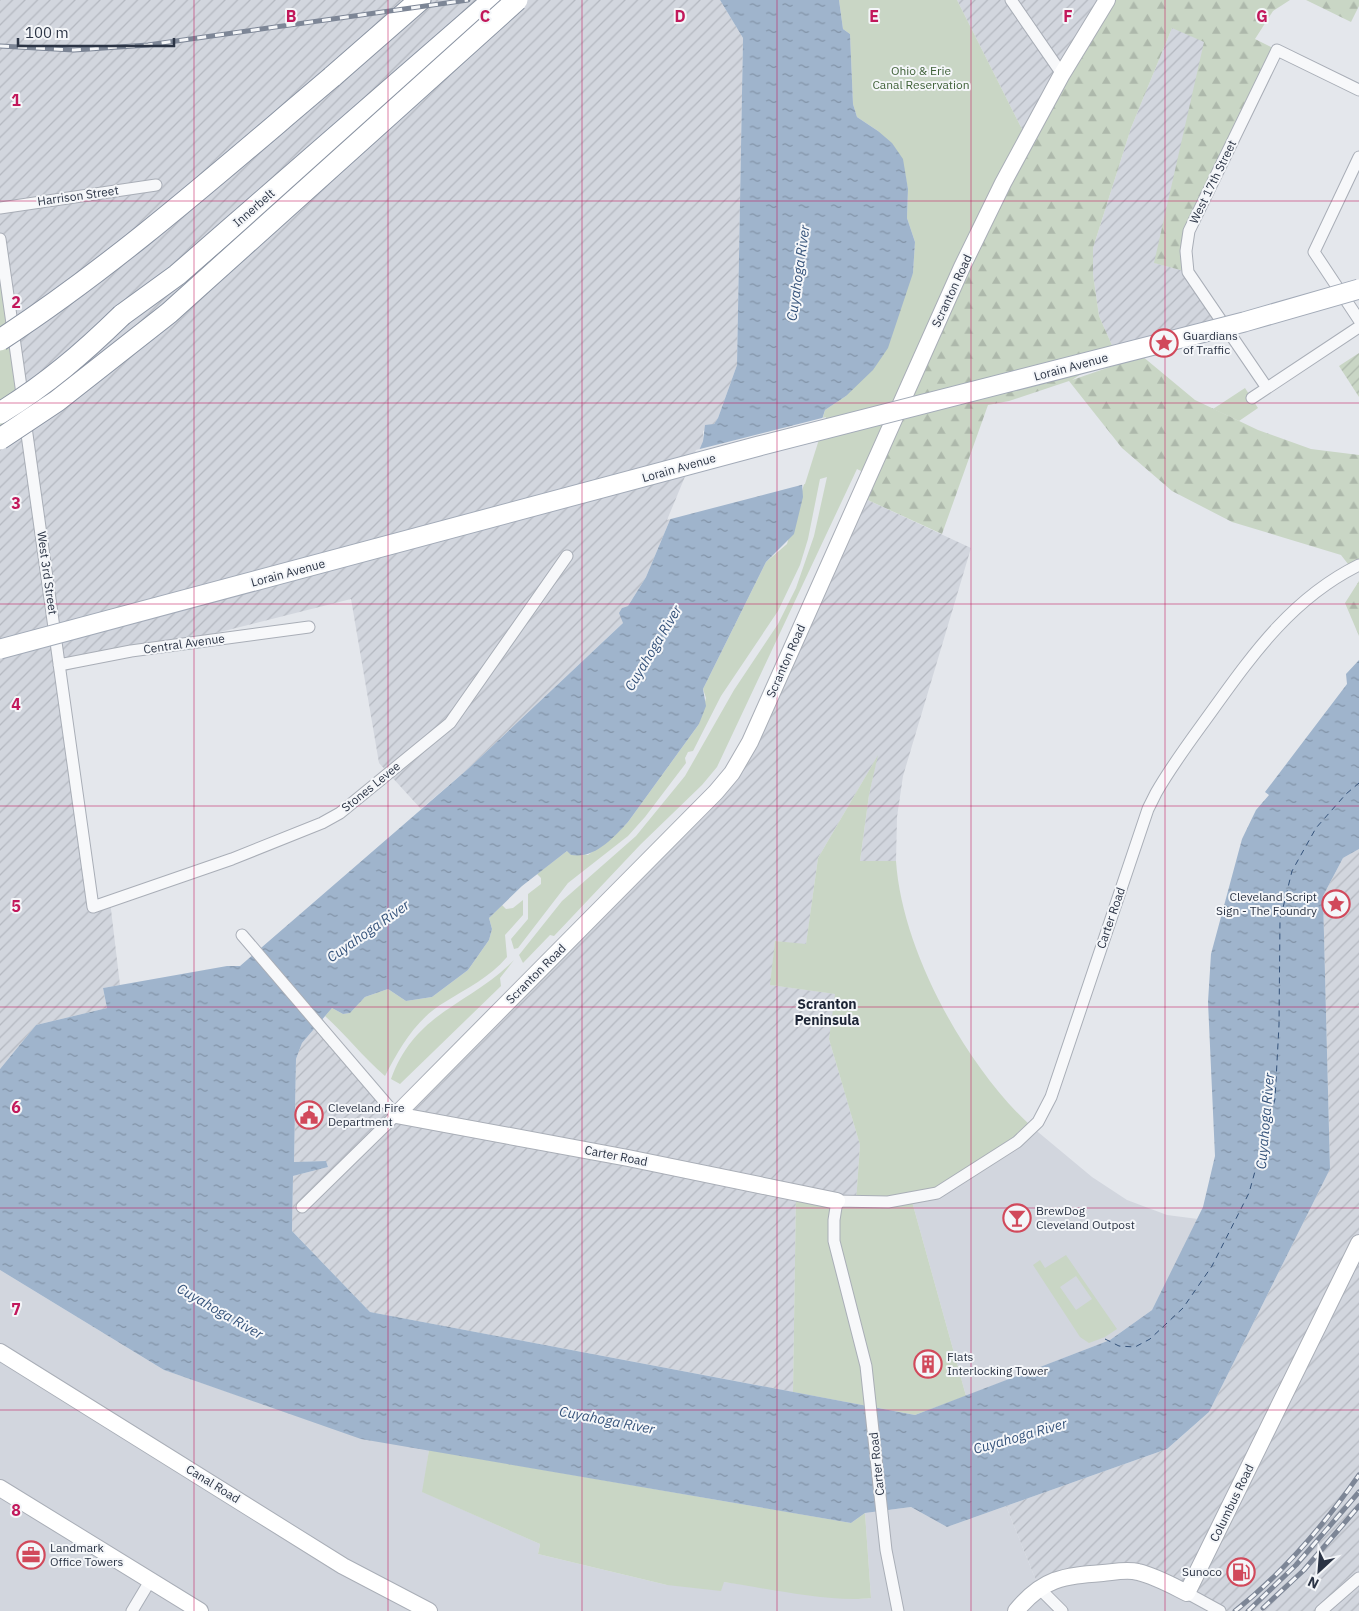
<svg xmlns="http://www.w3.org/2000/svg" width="1359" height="1611" font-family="'IBM Plex Sans',sans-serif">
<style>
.built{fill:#d2d6de}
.industrial{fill:url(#industrial-furrows)}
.green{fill:#c9d6c5;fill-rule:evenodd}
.forest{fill:url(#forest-firs)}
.garden{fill:url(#garden-furrows)}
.water{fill:url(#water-ripples)}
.pier{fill:#e4e7ec}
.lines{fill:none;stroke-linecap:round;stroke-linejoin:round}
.ferry{stroke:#34527a;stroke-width:1;stroke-dasharray:6 5;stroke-linecap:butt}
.street-casing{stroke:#a9aeb7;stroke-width:13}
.secondary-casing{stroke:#a9aeb7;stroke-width:18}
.highway-casing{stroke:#8b94a3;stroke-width:23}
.street{stroke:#f7f8fa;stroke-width:11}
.secondary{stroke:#fff;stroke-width:16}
.highway{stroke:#fff;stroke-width:21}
.rail-casing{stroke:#7d8696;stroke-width:5}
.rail{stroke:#f4f6f9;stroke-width:3;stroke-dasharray:9;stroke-linecap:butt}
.primary-bridge-casing{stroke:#a3abb8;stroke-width:21;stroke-linecap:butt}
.highway-bridge-casing{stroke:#8b94a3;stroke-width:23;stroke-linecap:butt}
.primary-bridge{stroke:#fff;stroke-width:19}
.highway-bridge{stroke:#fff;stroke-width:21}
.grid{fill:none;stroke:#c2185b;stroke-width:1;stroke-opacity:0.55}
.labels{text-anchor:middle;stroke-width:4;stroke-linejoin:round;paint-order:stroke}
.park-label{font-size:12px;fill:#3f6138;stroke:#f4f6f9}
.street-label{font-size:12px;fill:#2b3445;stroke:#f4f6f9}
.poi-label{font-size:12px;fill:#2b3445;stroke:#f4f6f9;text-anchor:start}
.water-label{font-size:14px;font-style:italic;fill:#34527a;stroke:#f4f6f9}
.neighbourhood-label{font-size:14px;font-weight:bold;fill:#1d2536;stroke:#f4f6f9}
.grid-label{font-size:16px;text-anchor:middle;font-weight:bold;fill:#c2185b;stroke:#f4f6f9;stroke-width:4;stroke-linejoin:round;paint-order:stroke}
</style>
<defs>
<pattern id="industrial-furrows" width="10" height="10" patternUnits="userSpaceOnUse" patternTransform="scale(1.25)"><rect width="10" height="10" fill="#d2d6de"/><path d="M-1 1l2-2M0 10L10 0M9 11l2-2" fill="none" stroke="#b4b8c0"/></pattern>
<pattern id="forest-firs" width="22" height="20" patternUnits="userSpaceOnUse" patternTransform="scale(1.25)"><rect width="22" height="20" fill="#c9d6c5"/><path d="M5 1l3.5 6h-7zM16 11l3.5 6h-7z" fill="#adb8ab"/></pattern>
<pattern id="garden-furrows" width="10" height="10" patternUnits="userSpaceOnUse" patternTransform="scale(1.25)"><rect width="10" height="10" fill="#c9d6c5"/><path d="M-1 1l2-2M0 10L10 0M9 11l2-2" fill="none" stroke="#adb8ab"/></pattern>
<pattern id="water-ripples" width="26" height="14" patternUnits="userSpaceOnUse" patternTransform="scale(1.25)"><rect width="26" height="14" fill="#9fb4cc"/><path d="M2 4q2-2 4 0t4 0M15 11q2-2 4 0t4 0" fill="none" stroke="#8293a7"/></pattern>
</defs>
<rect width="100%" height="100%" fill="#e4e7ec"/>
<path class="built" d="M1032,1127L1092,1177L1127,1200L1167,1215L1198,1219L1152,1310L1110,1340L966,1396L911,1198Z
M0,1270L164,1370L361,1438L429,1450L423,1492L540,1544L538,1554L667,1585L724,1582L861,1599L871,1598L865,1513L911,1507L947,1527L1006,1506L1039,1588L1135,1571L1220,1611H0Z"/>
<path class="industrial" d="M0,0H720L743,38L737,365L718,418L714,424L703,431V441L646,577L628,606L622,608L623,623L469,768L421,809L379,763L351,599L61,672L93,907L110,901L120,985L103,988L107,1008L36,1025L0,1069Z
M957,0H1107L1027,139Z
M1226,0L1155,263L1188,272L1222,323L1115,352L1099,316L1093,274V248L1131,128L1172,28Z
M859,496L971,548L903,776L897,817L896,861H860L869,795L877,757L818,858L806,945L775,941L771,985L836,994L829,1039L860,1145L856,1203L796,1192L793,1392L370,1312L292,1231L293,1176L328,1167L326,1161L294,1162L296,1059L302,1043L319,1023L395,1115L732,773Z
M1359,849V1611H1220L1150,1575L1039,1588L1006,1506L1167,1449L1209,1412L1330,1169L1323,896L1343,858Z"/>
<path class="green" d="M839,0H957L1027,139L869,475L857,469L717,767L702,785L641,844L554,936L550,935L523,963L519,955L562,901L636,836L685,776L734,690L778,624L796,588L814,536L827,477L820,479L808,539L800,565L778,611L721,696L693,751L688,752L685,758L686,763L645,817L628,836L568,883L518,948L514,949L511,939L528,919V894L541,884V878L537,874L567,851L588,855L617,833L628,822L699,724L706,698L703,689L766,562L787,544L825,410L846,396L913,273L915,242L907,218L908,189L905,174L878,131L857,117L853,104L850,34L843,29Z
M2,253L26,421L0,439V254Z
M1245,388L1258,408L1239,421L1213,409Z
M878,755L869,795L860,861H896C902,951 966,1067 1032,1127L981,1168L911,1198L966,1396L915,1415L793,1392L796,1192L856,1202L860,1145L829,1039L835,994L770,985L775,941L806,944L818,858Z
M523,900V915L505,935L507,957C489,978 467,988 445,1002C416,1019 400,1047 385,1076C363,1057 346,1035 325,1016L332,1008L343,1014L350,1013L365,997L388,989L406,1001L432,997L468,970L489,940L492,929L489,918L502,905L506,909L513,908Z
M514,960L500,978L501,986L400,1084L391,1079C416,1011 468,1006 514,960Z
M1066,1255L1117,1329L1105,1337L1089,1343L1080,1337L1033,1265L1040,1260L1045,1268ZM1076,1276L1092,1299L1076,1310L1060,1287Z
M429,1450L851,1523L865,1513L871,1598C832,1603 765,1588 724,1582L721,1591L667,1585L538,1554L540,1544L422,1492Z"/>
<path class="forest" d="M1107,0H1290L1273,11L1255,39L1277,50L1189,231L1188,272L1154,263L1204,42L1172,28L1131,128L1093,248V274L1099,316L1115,352L1072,380L1142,356L1195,400L1258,430L1311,449L1359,455V561L1348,564L1341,555L1232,522L1172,491L1122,448L1069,381L1009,401L988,405L942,534L859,496L962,267Z
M1306,0H1359V6L1351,22Z
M1359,581V636L1345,603Z"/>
<path class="garden" d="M1359,353V397L1339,366Z"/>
<path class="water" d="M720,0H839L843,29L850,34L853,104L857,117L878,131L892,143L903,159L908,189L907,218L915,242L913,273L888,348L873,370L846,396L825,410L802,483L803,497L794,534L766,562L703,689L706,706L699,724L628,822C613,838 595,859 571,855L567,851L522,886L489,918L492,929L489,940L468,970L432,997L406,1001L388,989L365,997L350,1013L343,1014L332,1008L302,1043L296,1059L294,1162L326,1161L328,1167L293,1176L292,1231L370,1312L915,1415L1110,1340L1152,1310L1203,1207L1215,1156L1208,1002L1211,954L1242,839L1256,810L1269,795L1265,792L1347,684L1346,674L1359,660V849L1343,858L1323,896L1330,1169L1209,1412L1167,1449L947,1527L911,1507L865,1513L851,1523L361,1439L164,1370L0,1270V1069L36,1025L107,1008L103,988L227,966H240L469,768L623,623L619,613L622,608L628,606L646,577L703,441L705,425L714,424L718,418L737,365L743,38Z"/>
<path class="pier" d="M826,417L805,484L667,520L696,450Z"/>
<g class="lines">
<path class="ferry" d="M1105,1339L1119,1346L1135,1347L1150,1339L1183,1308L1212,1266L1249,1193L1275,1099L1279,1025L1280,920L1292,871L1316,828L1346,794L1359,783"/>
<g class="street-casing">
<path id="street" d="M1011,0L1062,74
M1359,157L1314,252L1359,320
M0,208L156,185
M0,239L23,401
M1267,388L1188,272L1186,251L1189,231L1277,50L1359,90
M1252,398L1359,327
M25,420L93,907L232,859L322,823L340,813L450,723L567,556
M59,665L131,651L309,627
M242,935L396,1115L302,1207
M1039,1588L1062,1611
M1187,1593L1220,1611
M132,1611L150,1581
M898,1611L886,1550L866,1366L834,1241V1220L837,1201L888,1202L937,1193L1017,1142L1038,1122L1051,1097L1148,809L1156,793C1173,763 1194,736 1214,708C1255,651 1294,597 1359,565
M1321,1611L1359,1578"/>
</g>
<g class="secondary-casing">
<path id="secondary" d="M396,1115L716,792L732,773L750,742L962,267L1003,183L1062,74L1107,0
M396,1115L628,1158L837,1201
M0,1352L343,1566L429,1611
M0,1488L200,1611
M1016,1611C1043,1578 1063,1576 1103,1573C1114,1572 1127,1569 1138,1572C1155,1576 1171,1585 1187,1593L1359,1243"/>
</g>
<g class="highway-casing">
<path id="highway" d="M332,77L420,0
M122,315L177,275L493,0"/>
</g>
<use href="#street" class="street"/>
<use href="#secondary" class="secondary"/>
<use href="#highway" class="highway"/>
<g class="rail-casing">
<path id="rail" d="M0,46L74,50L148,45L468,0
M1263,1608L1304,1570L1359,1506
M1235,1611C1283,1573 1324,1525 1359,1475
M1248,1611L1296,1565L1359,1492"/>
</g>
<use href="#rail" class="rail"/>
<g class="primary-bridge-casing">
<path id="primary-bridge" d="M0,649L759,446L1244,322L1359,289"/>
</g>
<g class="highway-bridge-casing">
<path id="highway-bridge" d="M0,340C118,263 224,168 332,77
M0,413C47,384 82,354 122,315
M0,439L57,401L169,313L517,0"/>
</g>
<use href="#primary-bridge" class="primary-bridge"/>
<use href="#highway-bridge" class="highway-bridge"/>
</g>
<path class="grid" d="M194,0V1611M388,0V1611M582,0V1611M777,0V1611M971,0V1611M1165,0V1611M0,201H1359M0,403H1359M0,604H1359M0,806H1359M0,1007H1359M0,1208H1359M0,1410H1359"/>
<defs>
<g id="sight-ring" transform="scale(1.4375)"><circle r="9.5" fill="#f4f6f9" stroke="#d1495b" stroke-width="1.5"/><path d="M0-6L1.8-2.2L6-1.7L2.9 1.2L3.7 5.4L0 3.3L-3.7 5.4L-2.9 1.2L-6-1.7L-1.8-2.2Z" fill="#d1495b"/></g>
<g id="civic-ring" transform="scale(1.4375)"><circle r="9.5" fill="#f4f6f9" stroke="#d1495b" stroke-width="1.5"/><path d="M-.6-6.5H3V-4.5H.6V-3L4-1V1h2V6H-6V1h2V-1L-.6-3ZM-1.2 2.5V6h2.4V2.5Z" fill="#d1495b"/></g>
<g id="bar-ring" transform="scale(1.4375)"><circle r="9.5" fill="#f4f6f9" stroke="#d1495b" stroke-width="1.5"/><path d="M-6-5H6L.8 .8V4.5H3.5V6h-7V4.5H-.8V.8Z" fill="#d1495b"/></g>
<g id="building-ring" transform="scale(1.4375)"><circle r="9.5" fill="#f4f6f9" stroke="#d1495b" stroke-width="1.5"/><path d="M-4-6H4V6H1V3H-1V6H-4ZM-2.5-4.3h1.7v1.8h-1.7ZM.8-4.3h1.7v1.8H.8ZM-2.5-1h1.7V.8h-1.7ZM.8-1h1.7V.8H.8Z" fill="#d1495b"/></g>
<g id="office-ring" transform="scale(1.4375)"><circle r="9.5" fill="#f4f6f9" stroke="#d1495b" stroke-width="1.5"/><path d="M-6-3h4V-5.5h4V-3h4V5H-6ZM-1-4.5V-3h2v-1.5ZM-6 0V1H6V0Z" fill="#d1495b"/></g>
<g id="fuel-ring" transform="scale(1.4375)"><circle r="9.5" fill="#f4f6f9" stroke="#d1495b" stroke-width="1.5"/><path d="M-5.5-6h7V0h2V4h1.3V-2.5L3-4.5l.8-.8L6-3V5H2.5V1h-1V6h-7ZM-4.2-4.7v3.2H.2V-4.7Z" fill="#d1495b"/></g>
</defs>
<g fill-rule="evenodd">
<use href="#sight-ring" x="1164" y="343"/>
<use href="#sight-ring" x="1336" y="904"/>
<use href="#civic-ring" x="309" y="1115"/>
<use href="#bar-ring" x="1017" y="1218"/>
<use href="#building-ring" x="928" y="1364"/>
<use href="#office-ring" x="31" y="1555"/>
<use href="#fuel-ring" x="1241" y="1572"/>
</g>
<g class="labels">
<g class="park-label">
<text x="921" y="75">Ohio &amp; Erie<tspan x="921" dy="14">Canal Reservation</tspan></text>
</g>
<g class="street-label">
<text transform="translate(1213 182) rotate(-64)" y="4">West 17th Street</text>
<text transform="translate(78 196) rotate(-8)" y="4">Harrison Street</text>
<text transform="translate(254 208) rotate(-41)" y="4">Innerbelt</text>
<text transform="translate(952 291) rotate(-65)" y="4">Scranton Road</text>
<text transform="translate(1071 367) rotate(-15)" y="4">Lorain Avenue</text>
<text transform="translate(679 468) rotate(-16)" y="4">Lorain Avenue</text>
<text transform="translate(47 573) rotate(82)" y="4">West 3rd Street</text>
<text transform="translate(288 573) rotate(-15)" y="4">Lorain Avenue</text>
<text transform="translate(184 644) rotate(-8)" y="4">Central Avenue</text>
<text transform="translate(786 661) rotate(-66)" y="4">Scranton Road</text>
<text transform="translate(371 787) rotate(-39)" y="4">Stones Levee</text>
<text transform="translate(1111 918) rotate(-71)" y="4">Carter Road</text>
<text transform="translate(536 974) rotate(-45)" y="4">Scranton Road</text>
<text transform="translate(616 1156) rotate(11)" y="4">Carter Road</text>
<text transform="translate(877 1464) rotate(-96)" y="4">Carter Road</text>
<text transform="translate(213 1484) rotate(32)" y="4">Canal Road</text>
<text transform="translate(1232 1503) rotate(-64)" y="4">Columbus Road</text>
</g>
<g class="poi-label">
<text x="1183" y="340">Guardians<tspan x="1183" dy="14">of Traffic</tspan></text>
<text x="1317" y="901" text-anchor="end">Cleveland Script<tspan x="1317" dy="14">Sign - The Foundry</tspan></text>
<text x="328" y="1112">Cleveland Fire<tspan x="328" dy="14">Department</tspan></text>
<text x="1036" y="1215">BrewDog<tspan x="1036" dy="14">Cleveland Outpost</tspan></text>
<text x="947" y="1361">Flats<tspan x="947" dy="14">Interlocking Tower</tspan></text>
<text x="50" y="1552">Landmark<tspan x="50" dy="14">Office Towers</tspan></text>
<text x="1222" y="1576" text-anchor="end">Sunoco</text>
</g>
<g class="water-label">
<text transform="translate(798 273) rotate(-82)" y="5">Cuyahoga River</text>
<text transform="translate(653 648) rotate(-59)" y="5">Cuyahoga River</text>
<text transform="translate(368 931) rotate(-35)" y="5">Cuyahoga River</text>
<text transform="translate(1265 1121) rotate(-85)" y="5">Cuyahoga River</text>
<text transform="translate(220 1311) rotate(30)" y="5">Cuyahoga River</text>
<text transform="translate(607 1420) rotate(11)" y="5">Cuyahoga River</text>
<text transform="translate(1020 1436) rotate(-16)" y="5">Cuyahoga River</text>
</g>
<g class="neighbourhood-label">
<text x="827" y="1009">Scranton<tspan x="827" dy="16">Peninsula</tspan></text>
</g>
</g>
<g class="grid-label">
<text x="291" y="22">B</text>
<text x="485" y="22">C</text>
<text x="680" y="22">D</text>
<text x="874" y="22">E</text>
<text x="1068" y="22">F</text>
<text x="1262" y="22">G</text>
<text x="16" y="106">1</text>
<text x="16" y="308">2</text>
<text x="16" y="509">3</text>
<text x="16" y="710">4</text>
<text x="16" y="912">5</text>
<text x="16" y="1113">6</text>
<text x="16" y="1315">7</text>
<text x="16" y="1516">8</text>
</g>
<g transform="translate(1319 1571) rotate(206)" stroke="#f4f6f9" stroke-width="4" paint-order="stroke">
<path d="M0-4L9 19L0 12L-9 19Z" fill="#2b3445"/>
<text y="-8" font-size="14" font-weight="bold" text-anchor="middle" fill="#2b3445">N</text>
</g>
<path d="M18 38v8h156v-8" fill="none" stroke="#2b3445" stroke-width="2.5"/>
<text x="25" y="38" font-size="15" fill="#2b3445" stroke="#f4f6f9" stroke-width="4" paint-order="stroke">100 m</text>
</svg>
